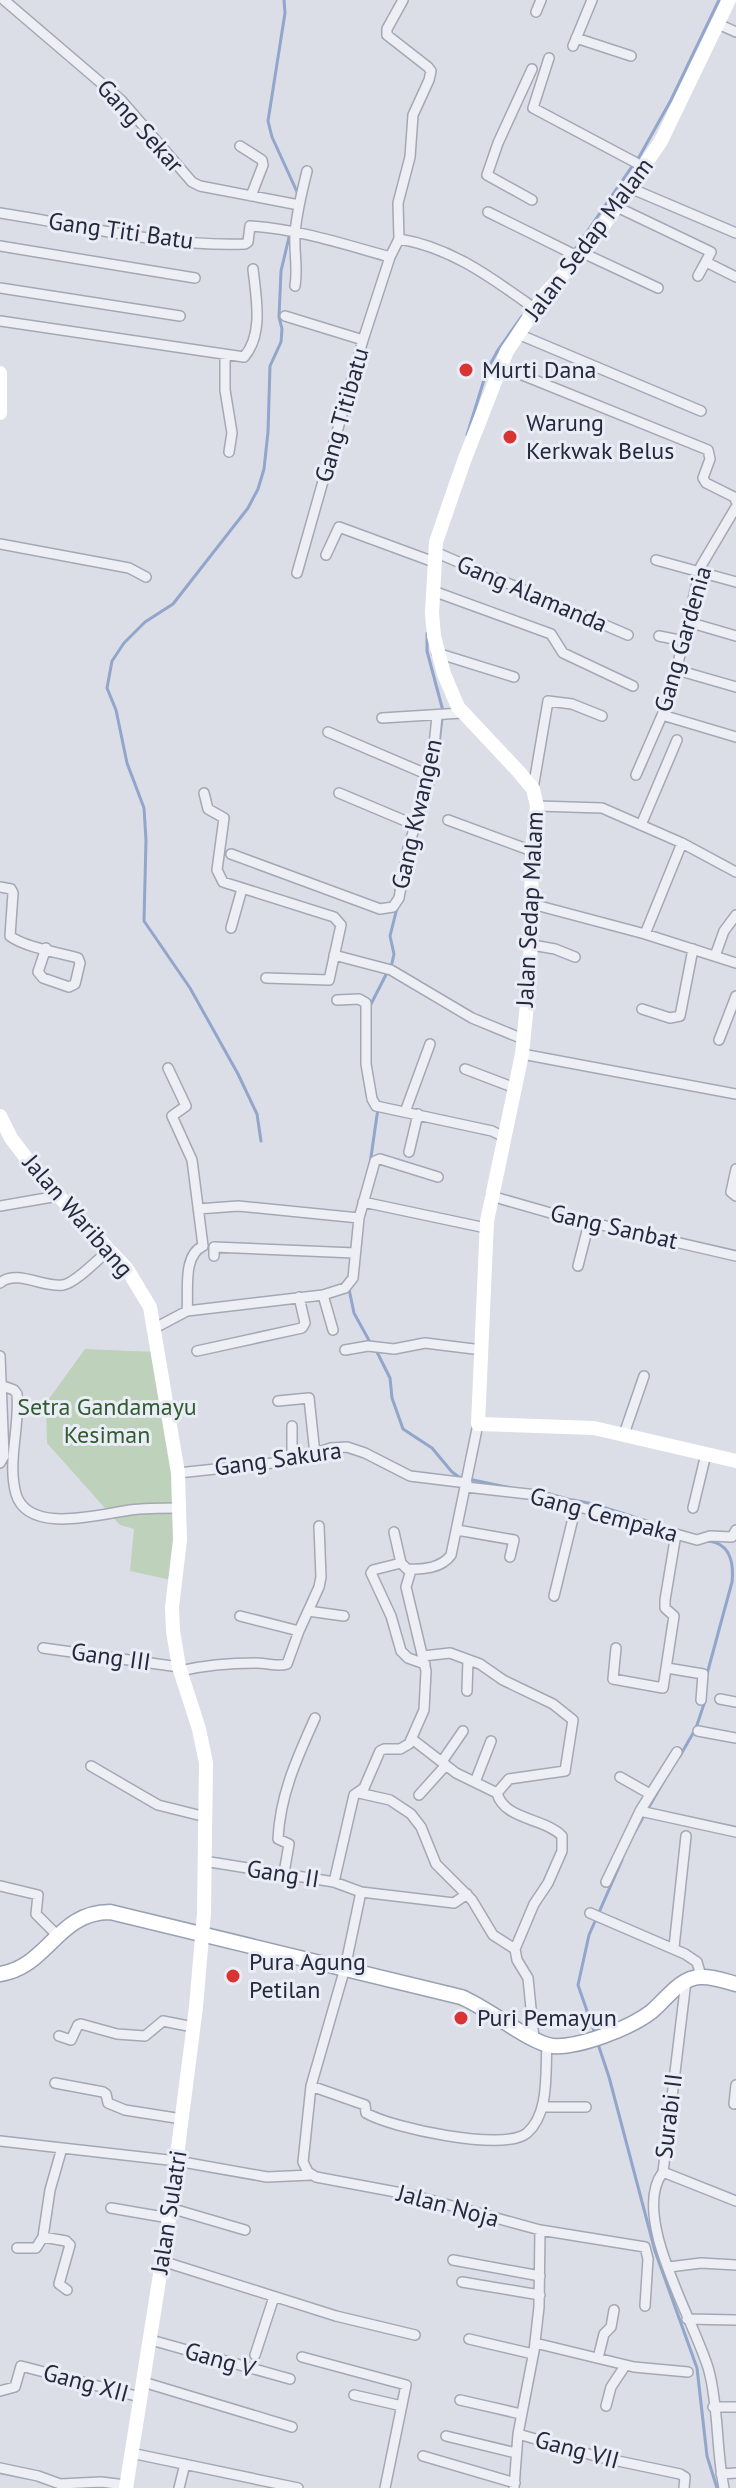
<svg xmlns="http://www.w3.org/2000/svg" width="736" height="2488" font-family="'PT Sans',sans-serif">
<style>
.green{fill:#bdd1bb}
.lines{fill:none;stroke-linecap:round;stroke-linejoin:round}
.stream{stroke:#92a5cb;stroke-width:3}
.street-casing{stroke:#a4a8b4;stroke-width:12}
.primary-casing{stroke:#99a0b3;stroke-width:17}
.street{stroke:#eeeff5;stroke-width:9}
.secondary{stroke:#fff;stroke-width:14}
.primary{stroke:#fff;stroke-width:14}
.poi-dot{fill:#d93433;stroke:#eaedf5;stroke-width:3}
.labels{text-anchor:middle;stroke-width:6;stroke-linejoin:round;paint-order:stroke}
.street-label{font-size:24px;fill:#24293e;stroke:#eaedf5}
.poi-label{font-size:24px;fill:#24293e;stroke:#eaedf5;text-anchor:start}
.park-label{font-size:24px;fill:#315b30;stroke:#eaedf5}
</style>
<rect width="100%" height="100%" fill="#dbdee7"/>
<path class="green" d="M85,1349L156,1352C168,1428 185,1503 171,1580L130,1571L134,1529L120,1525L47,1443L46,1403Z"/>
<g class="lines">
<path class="stream" d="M284,0L285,13L268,121L272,137L298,194
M638,159L671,100L719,0
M567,261L633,165
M467,435L487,370L498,350L522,316
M427,633V651L443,711
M436,770L442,718
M370,1006L392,963L394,954L390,936L397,908
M261,1141L257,1114L238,1074L190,988L144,921L146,840L144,808L127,763L116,710L107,688L112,661L124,643L145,622L173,604L248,508L258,489L264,469L268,432L270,366L281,342L282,329L279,317L281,271L290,233
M370,1164L378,1108
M349,1289L354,1313L371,1344
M376,1350L390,1378L392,1398L403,1429L432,1448L452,1472L459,1477L511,1488
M573,1500L593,1504L669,1528
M706,1541C730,1542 734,1562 732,1582L707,1674
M680,1756L696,1728L705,1701
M633,1835L665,1779
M595,2034L578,1985L589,1935L622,1860
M597,2041L609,2077L655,2251L697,2368L707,2456L717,2488"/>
<g class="street-casing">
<path id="street" d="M4,0L121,100L192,182L200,186L299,205
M536,12L541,0
M718,24L736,32
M576,38L631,56
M573,46L592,0
M549,58L533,108L644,167
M240,146L262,160L263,165L251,196
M630,188L736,233
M532,200L487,175L498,143L532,69
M617,207L711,252L698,276
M488,212L579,257
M0,213C80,225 163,247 245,244L248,242L250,226C298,229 343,244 390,257
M399,239C451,247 493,279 534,308
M0,246L195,278
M583,253L658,288
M706,262L736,277
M295,286C298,268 294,253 295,235C296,214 302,192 307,171
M0,288L180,316
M285,316L363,340
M0,321L244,357C264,334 256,297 253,269
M518,334L701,411
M225,355V390L232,433L229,452
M500,366L708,450L710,459L703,478L706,483L734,497L736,501
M0,544L129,568L146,577
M435,552L628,635
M326,555L339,527L434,562
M656,560L736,582
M297,573L363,340L390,257L399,239L398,203L410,157L413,115L429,80L431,71L428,67L387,35V29L403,0
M433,591L551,634L563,653L633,686
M688,622L736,636
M659,636L684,641
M437,653L514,677
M677,670L736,687
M662,715L736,737
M382,718L462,713
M328,732L431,776
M636,775L670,697L701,566L736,507
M533,789L548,701L572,704L602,716
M204,793L208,809L224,818L217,870L223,882L334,917L341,925L329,980L266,978
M339,793L415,825
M537,806L602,808L682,843L736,872
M448,820L532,851
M641,825L677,740
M231,854L380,909L393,907L399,898L408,848L431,776L437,716
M0,887L11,889L13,893L10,936C24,947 60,953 78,958L80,963L75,984L69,987L43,978L38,972L46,948
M532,904L645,934L736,963
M231,928L242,889
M645,934L682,843
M532,945L555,949L575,957
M334,955L391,970L472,1018L523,1039
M715,956L724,931L736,915
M337,1000L359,999L366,1003V1064L372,1099L376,1106L492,1131L504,1137
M642,1009L670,1018L680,1016L693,949
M719,1040L736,996
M522,1054L736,1094
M168,1068L186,1106L172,1116L192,1160L203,1246C182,1256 189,1291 187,1311
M465,1069L515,1088
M405,1112L430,1044
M409,1152L418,1114
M736,1169L731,1192L736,1196
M491,1196L554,1214L736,1256
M363,1202L486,1228
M0,1206L58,1196
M198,1209L238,1206L359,1218
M214,1256V1247L355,1253
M578,1266L589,1223
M0,1283C16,1269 44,1288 63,1285C76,1283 99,1258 110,1249
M323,1295L333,1330
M153,1329L187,1311L323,1295L345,1288L353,1278L359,1218L375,1161L380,1159L438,1177
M345,1350L368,1346L394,1349L425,1343L482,1350
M197,1351L302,1328L305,1323L299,1297
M0,1356L4,1456L0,1463
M3,1386L14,1390L17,1394C20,1427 7,1462 16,1494C28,1535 101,1514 130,1510C146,1508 163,1508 180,1508
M278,1401L309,1398L315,1454
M624,1434L644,1376
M292,1461V1426
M178,1473L292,1461L331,1448L347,1447L365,1453L410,1476L467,1483
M466,1487L537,1495L697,1540L710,1536L732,1537L736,1530
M693,1508L706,1454
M457,1530L514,1540L510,1557
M394,1532L401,1563
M401,1563L407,1569C422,1570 442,1568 451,1555L478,1424
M401,1563L373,1570L371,1573L391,1616L401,1651L408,1658L425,1664
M554,1596L576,1506
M308,1611L344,1616
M240,1616L299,1631
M43,1648L179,1667
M616,1648L613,1679L663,1688L674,1616L665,1608V1600L676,1534
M423,1656L450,1653L480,1664L503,1680L553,1704L573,1720L565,1771L509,1779L497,1793
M667,1668L703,1674L701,1700
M180,1671C205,1665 231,1663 256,1663C267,1663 278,1667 287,1664L299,1631L319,1587L321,1577L319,1526
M467,1691L468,1660
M720,1699L736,1702
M698,1731L736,1738
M412,1739L456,1773L497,1793C504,1820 545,1818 562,1836V1851L548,1883L534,1904L515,1949L517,1960L528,1978L534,2039
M443,1760L463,1731
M91,1766L158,1805L206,1817
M620,1777L650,1794
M475,1782L491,1741
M359,1793L390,1800L411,1814L421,1827L436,1864L472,1900L493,1935L515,1949
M419,1795L446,1765
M640,1811L736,1832
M204,1861L334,1882L361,1892L454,1903L467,1894
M284,1873L289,1844L278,1839C280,1795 297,1758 315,1718
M334,1882L354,1795L364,1788L380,1751L384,1749H400L409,1744L424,1710L426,1671L406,1587L411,1570
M606,1882L640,1811L677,1752
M1,1886L38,1895L36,1914L57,1935
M361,1892L345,1968L311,2086L303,2162L308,2172L316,2177L412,2195L540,2230L645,2247L648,2259L645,2306
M590,1913L685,1954L697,1962L701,1976
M674,1947L686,1836
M686,1981L663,2172C629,2216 696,2323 709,2371C719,2409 716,2450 724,2488
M59,2036L71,2040L78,2025L81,2024L117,2034L145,2036L163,2021L193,2027
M55,2083L103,2092L106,2094L108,2103L125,2110L182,2119
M311,2086L365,2105L366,2113C391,2128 504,2152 527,2133C550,2113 545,2072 547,2045
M734,2104L736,2085
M543,2107H586
M0,2141L177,2161L267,2177L311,2175
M663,2172L736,2201
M111,2208L169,2218
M170,2208L245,2230
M43,2237L66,2241L70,2245L59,2284L67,2290
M17,2248H36L43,2237L50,2190L62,2148
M453,2260L540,2276
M162,2261L336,2316L415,2335
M669,2267L701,2263L736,2265
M462,2282L540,2295
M687,2319L736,2320
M469,2339L533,2354
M151,2340L290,2379
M535,2343L634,2367L688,2372
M255,2355L274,2297
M302,2357L406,2385L385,2488
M598,2358L604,2334L611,2327L614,2310
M143,2382L292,2427
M0,2391L15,2387L21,2366L140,2397
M354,2395L402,2406
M460,2400L521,2414
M606,2406L611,2387L625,2366
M713,2407H736
M518,2434L599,2457L680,2474L685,2477L684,2488
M446,2436L516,2453
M131,2453L298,2488
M423,2456L515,2483
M0,2468L38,2476L60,2484L101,2482L126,2485
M721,2474L736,2473
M179,2488L185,2464
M514,2488L518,2434L534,2351L539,2307L540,2230"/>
</g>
<g class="primary-casing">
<path id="primary" d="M0,1974C48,1967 57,1912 110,1912L461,1997C487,2007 531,2044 553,2046C579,2048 630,2028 651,2012C666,2000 679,1978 700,1977C712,1976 725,1981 736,1984"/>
</g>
<use href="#street" class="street"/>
<path class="secondary" d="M729,0L661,141L590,245L545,294L507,351L464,461L436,542L432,613L434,636L444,674L458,707L519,772L533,789L537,806L532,851L530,974L522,1054L487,1221L478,1424L594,1428L736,1461
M0,373V413
M0,1116L11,1138L39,1175L127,1269L150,1307L178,1473L180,1540L172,1607L173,1631L179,1667L199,1729L206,1763L204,1913L196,2007L169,2218L126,2488"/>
<use href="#primary" class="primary"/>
</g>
<g class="poi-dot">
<circle cx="466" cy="370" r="8"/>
<circle cx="510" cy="437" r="8"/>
<circle cx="233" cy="1976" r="8"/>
<circle cx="461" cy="2018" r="8"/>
</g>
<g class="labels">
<g class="street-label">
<text transform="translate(140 126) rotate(48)" y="8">Gang Sekar</text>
<text transform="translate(121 231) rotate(8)" y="8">Gang Titi Batu</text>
<text transform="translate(589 239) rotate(-53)" y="8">Jalan Sedap Malam</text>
<text transform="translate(342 415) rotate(-74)" y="8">Gang Titibatu</text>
<text transform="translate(532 594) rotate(23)" y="8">Gang Alamanda</text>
<text transform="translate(683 639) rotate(-74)" y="8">Gang Gardenia</text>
<text transform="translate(417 814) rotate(-77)" y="8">Gang Kwangen</text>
<text transform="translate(530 909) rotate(-87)" y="8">Jalan Sedap Malam</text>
<text transform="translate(78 1216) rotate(49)" y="8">Jalan Waribang</text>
<text transform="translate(614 1227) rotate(13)" y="8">Gang Sanbat</text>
<text transform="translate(278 1459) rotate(-8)" y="8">Gang Sakura</text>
<text transform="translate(604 1515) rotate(15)" y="8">Gang Cempaka</text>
<text transform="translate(111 1657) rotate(8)" y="8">Gang III</text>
<text transform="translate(283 1874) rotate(9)" y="8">Gang II</text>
<text transform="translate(669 2116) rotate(-83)" y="8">Surabi II</text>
<text transform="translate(448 2206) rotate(15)" y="8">Jalan Noja</text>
<text transform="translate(169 2212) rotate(-81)" y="8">Jalan Sulatri</text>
<text transform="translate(220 2360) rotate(16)" y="8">Gang V</text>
<text transform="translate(86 2383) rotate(15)" y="8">Gang XII</text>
<text transform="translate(577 2450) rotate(15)" y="8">Gang VII</text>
</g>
<g class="poi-label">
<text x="482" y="378">Murti Dana</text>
<text x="526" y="431">Warung<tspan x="526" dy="28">Kerkwak Belus</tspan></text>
<text x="249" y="1970">Pura Agung<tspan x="249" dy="28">Petilan</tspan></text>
<text x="477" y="2026">Puri Pemayun</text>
</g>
<g class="park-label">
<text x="107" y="1415">Setra Gandamayu<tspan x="107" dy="28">Kesiman</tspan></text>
</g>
</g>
</svg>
